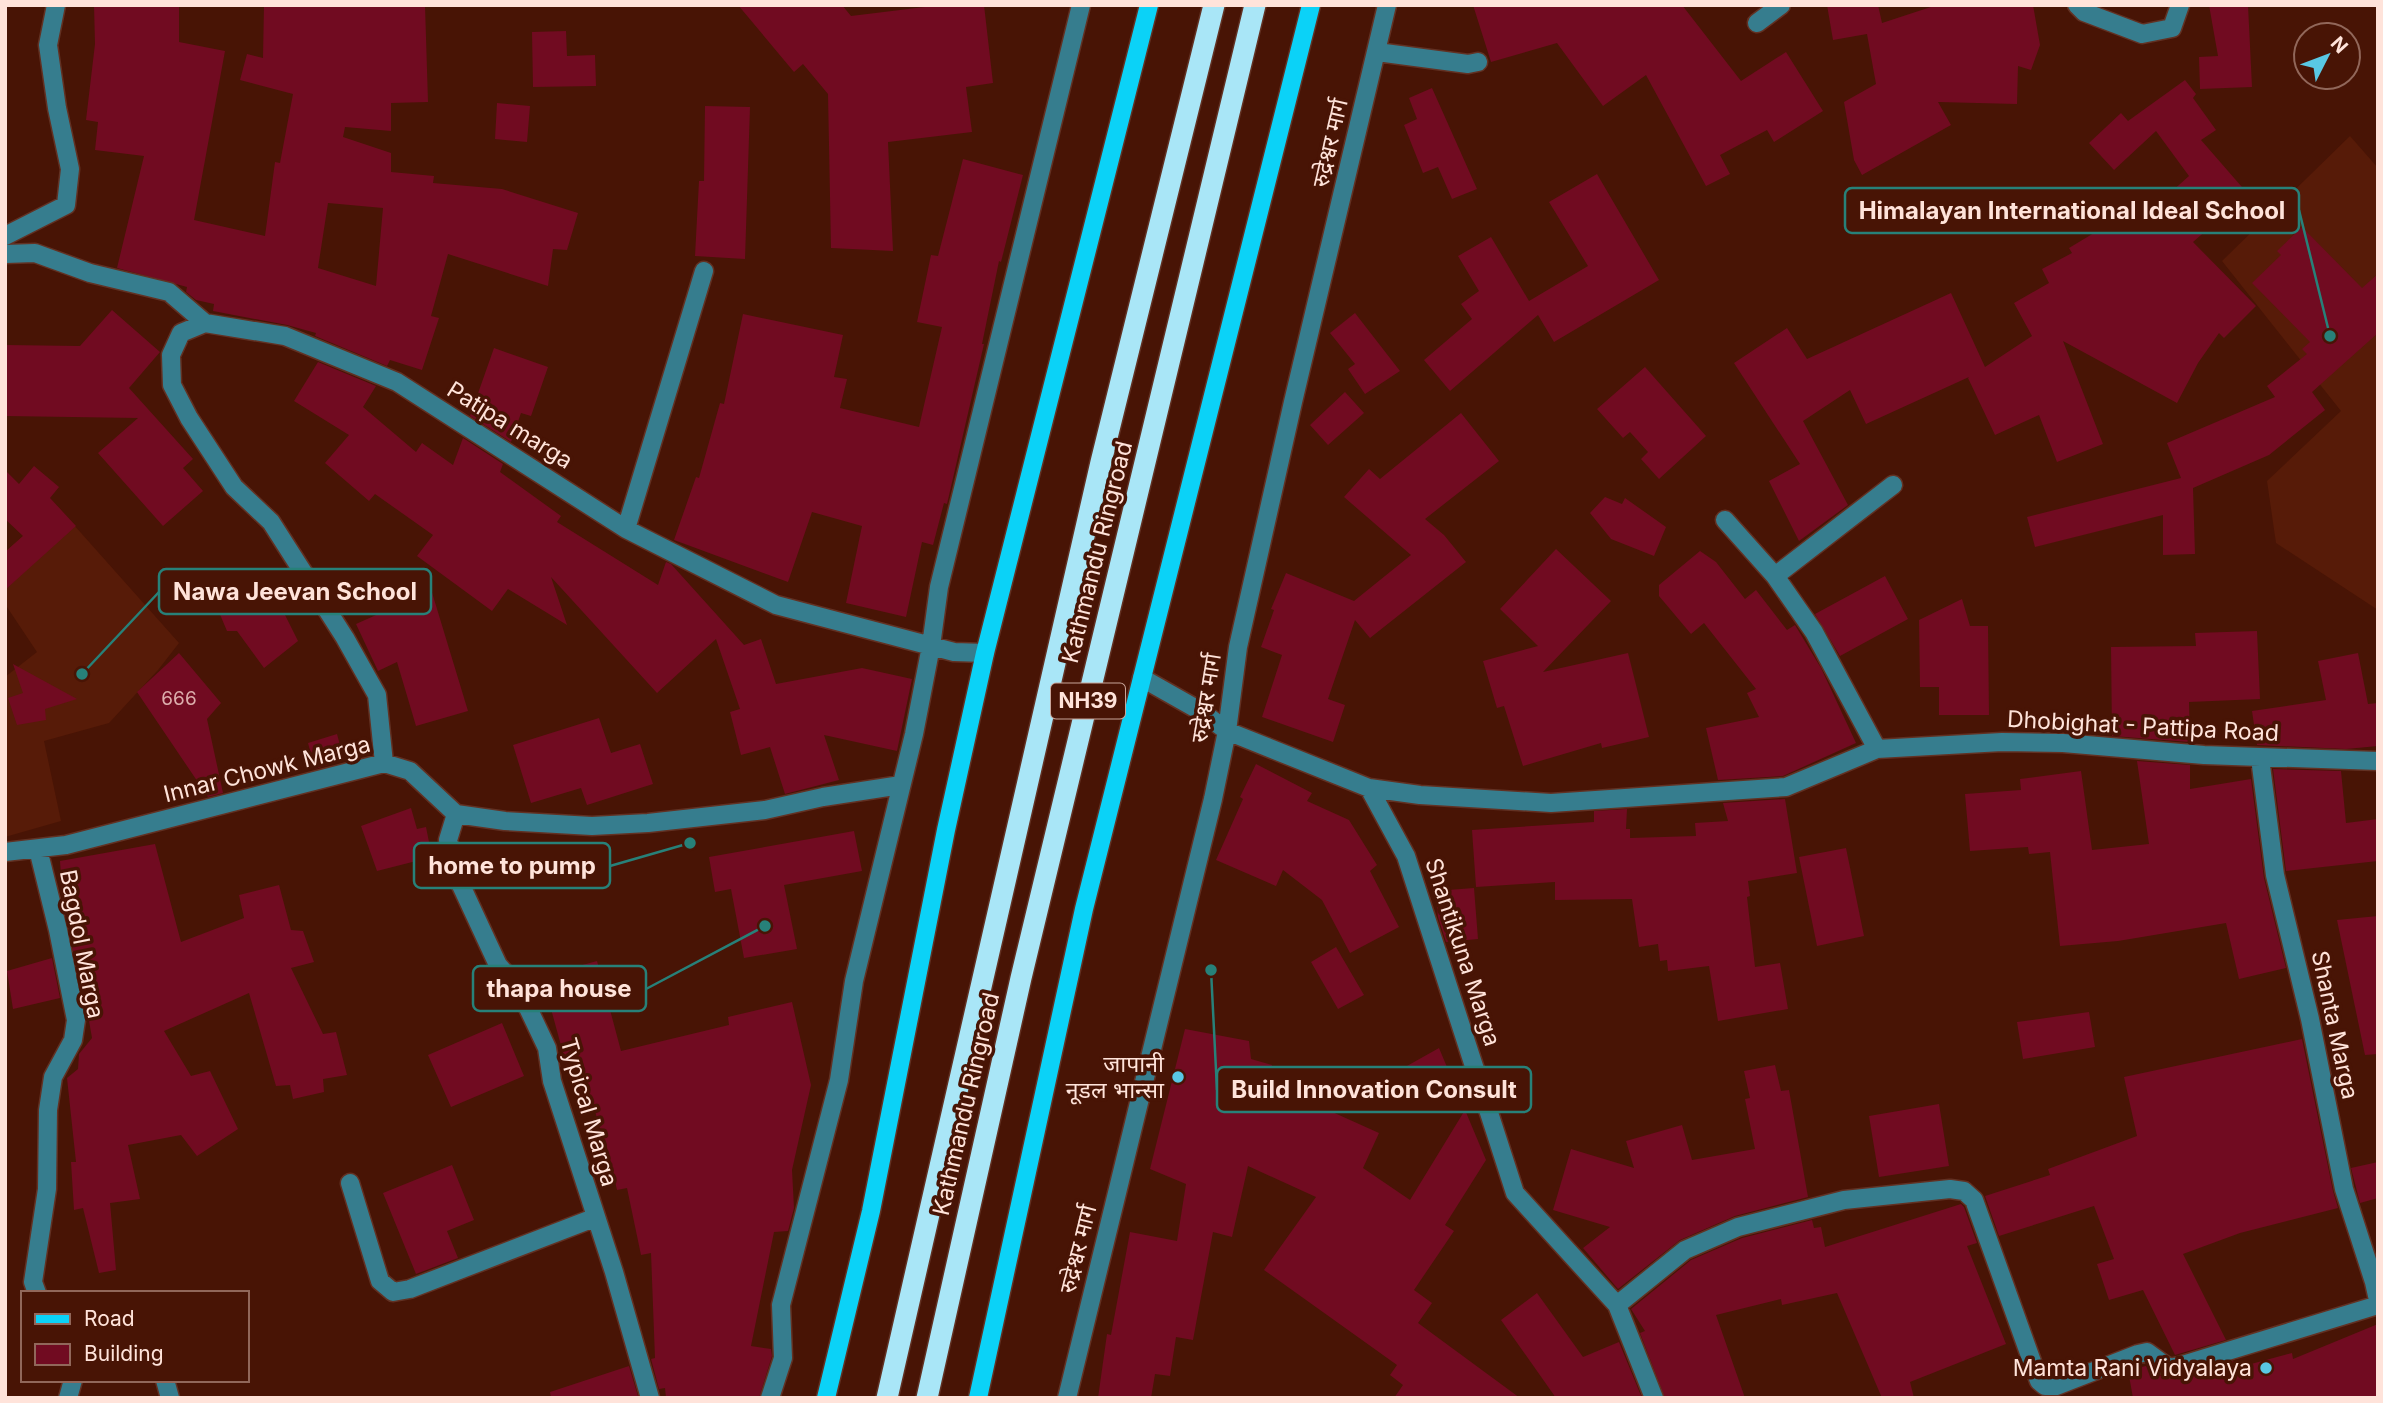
<svg xmlns="http://www.w3.org/2000/svg" width="2383" height="1403" font-family="Inter,'Noto Sans Devanagari',sans-serif">
<style>
.built{fill:#571b08}
.building{fill:#710b21;fill-rule:evenodd}
.lines{fill:none;stroke-linecap:round;stroke-linejoin:round}
.minor-casing{stroke:#623123;stroke-width:21}
.major-casing{stroke:#623123;stroke-width:21}
.highway-casing{stroke:#623123;stroke-width:24}
.minor{stroke:#367d8e;stroke-width:18}
.major{stroke:#0bd2f7;stroke-width:18}
.highway{stroke:#a9e6f7;stroke-width:21}
.poi-dot{fill:#59c8e4;stroke:#481405;stroke-width:2.5}
.labels{text-anchor:middle;stroke-width:7;stroke-linejoin:round;paint-order:stroke}
.number-label{font-size:19px;fill:#dcadac}
.shield{fill:#481405;stroke:#c8a59a;stroke-width:2}
.shield-label{font-size:21px;font-weight:bold;fill:#ffe3da}
.street-label{font-size:23px;fill:#ffe3da;stroke:#481405}
.poi-label{font-size:23px;fill:#ffe3da;stroke:#481405;text-anchor:end}
.leader{fill:none;stroke:#278179;stroke-width:2.5}
.callout-dot{fill:#278179;stroke:#481405;stroke-width:2.5}
.callout{fill:#481405;stroke:#278179;stroke-width:2.5}
.callout-label{font-size:24px;text-anchor:middle;font-weight:bold;fill:#ffe3da}
</style>
<rect width="100%" height="100%" fill="#481405"/>
<path class="built" d="M2350,136L2378,168V610L2276,543L2267,481L2341,411L2222,261Z
M57,506L179,643L158,670L109,723L44,741L61,821L5,837V677L37,652L5,604V552Z"/>
<path class="building" d="M94,5H179V42L225,51L194,220L265,236L275,162L280,163L293,94L240,80L247,54L263,58L264,5H425L428,102L391,103V131L345,127L343,137L391,153V172L434,176L433,183L502,189L578,213L567,250L553,249L548,286L448,254L431,316L439,318L422,370L390,360L387,366L315,336L316,333L287,325L213,311L214,304L196,300L186,292L187,287L117,268L144,156L95,150L98,122L86,120L95,44ZM328,203L383,208L376,286L318,268Z
M738,5H842L851,16L941,5H984L993,83L966,87L972,132L888,142L893,251L831,248L828,94L803,64L794,72Z
M1473,5H1682L1741,81L1786,52L1823,111L1774,142L1767,130L1720,155L1730,174L1706,186L1646,75L1603,106L1557,43L1491,62Z
M1827,5H1878L1882,23L1937,5H2033L2040,45L2031,70L2018,66L2017,104L1938,102L1951,125L1862,175L1854,160L1844,102L1876,84L1867,34L1833,40Z
M2209,5H2248L2252,87L2200,89L2199,57L2218,56Z
M566,31L567,56L595,55L596,86L533,87L532,32Z
M2185,80L2196,94L2193,98L2216,130L2201,140L2248,194L2193,242L2256,306L2224,338L2219,333L2198,363L2177,403L2063,341L2103,444L2057,462L2039,415L1995,435L1968,378L1969,377L1866,424L1850,390L1803,421L1848,505L1799,541L1769,481L1800,464L1734,363L1787,328L1807,359L1951,293L1985,367L2032,336L2014,303L2049,283L2042,269L2072,253L2069,248L2144,203L2151,210L2189,176L2156,131L2114,170L2089,143L2121,113L2128,121Z
M1432,88L1477,189L1452,199L1438,167L1423,173L1404,125L1417,119L1409,98Z
M497,103L530,106L527,142L495,139Z
M705,106L750,107L745,259L695,256L699,181H704Z
M963,159L1023,175L1001,262L999,261L982,344H984L947,504L944,503L933,545L922,542L906,617L846,603L862,526L812,512L788,582L674,540L696,477L699,478L720,403L724,404L743,314L843,335L834,377L847,379L840,408L919,427L942,327L917,322L931,255L938,256Z
M1597,174L1659,280L1554,342L1538,315L1450,391L1424,360L1472,319L1461,304L1479,291L1458,256L1491,237L1529,301L1588,266L1549,202Z
M2302,227L2362,288L2378,274V333L2312,392L2325,410L2269,455L2193,488L2195,554L2163,555V515L2035,547L2027,517L2181,478L2167,443L2275,397L2267,386L2307,354L2302,349L2310,342L2252,283L2281,255L2277,251Z
M112,310L160,352L129,388L193,459L183,468L203,491L163,526L98,453L138,418L5,416V345L80,346Z
M1355,313L1400,371L1365,394L1348,369L1355,364L1330,333Z
M494,348L548,367L531,416L521,413L511,442L470,416Z
M318,362L376,386L363,407L416,452L422,443L453,465L463,438L503,464L500,472L561,516L557,522L658,585L666,562L671,564L744,645L761,639L776,684L862,668L912,679L897,751L824,735L839,780L785,794L770,747L741,755L730,712L740,709L716,639L657,693L551,577L567,625L508,589L492,611L417,556L433,535L375,494L369,501L325,463L349,435L294,401Z
M1645,367L1706,436L1659,479L1641,459L1648,452L1630,432L1623,438L1597,409Z
M1345,392L1364,413L1328,445L1310,425Z
M1461,413L1499,461L1425,519L1444,535L1466,562L1370,638L1355,620L1328,699L1345,705L1333,742L1262,717L1282,655L1261,647L1274,610L1271,609L1286,573L1354,601L1411,555L1344,497L1369,469L1380,479Z
M34,466L59,487L50,498L76,526L5,590V552L23,536L5,519V470L19,484Z
M1605,497L1622,504L1625,498L1666,527L1654,556L1611,539L1590,513Z
M1556,549L1611,601L1543,672L1628,653L1649,737L1602,748L1601,743L1523,766L1504,706L1497,708L1483,661L1538,646L1500,609Z
M1700,551L1716,562L1745,599L1756,590L1787,630L1795,625L1821,668L1856,743L1783,776L1718,780L1706,728L1759,717L1747,693L1756,689L1704,623L1691,634L1659,596V585Z
M277,575L294,606L284,613L298,641L264,668L237,631H227L216,605Z
M427,576L468,711L416,726L397,662L378,671L356,624L403,603L397,592Z
M1885,576L1908,619L1840,656L1815,614Z
M1962,599L1970,626H1988L1989,715H1939V687H1920L1919,620Z
M2257,631L2260,699L2189,702L2190,742L2112,736L2111,647L2196,646L2195,633Z
M179,653L221,703L207,719L223,793L208,797L137,692Z
M2358,653L2368,704L2378,703V746L2346,749L2257,745L2252,711L2326,700L2318,661Z
M13,664L77,699L45,709L46,720L17,725L8,698L23,693Z
M599,718L611,753L640,744L653,784L587,805L581,788L531,803L513,745Z
M337,734L344,760L315,769L308,743Z
M2137,761L2190,765V789L2251,779L2264,878L2286,968L2239,979L2226,923L2118,941L2060,946L2050,852L2029,854L2028,847L1970,851L1965,794L2021,790L2020,779L2081,771L2092,850L2149,844Z
M1256,764L1312,793L1307,801L1349,820L1377,865L1370,871L1399,927L1350,953L1322,900L1283,870L1276,886L1216,860L1243,799L1240,797Z
M2273,769L2341,771L2346,823L2378,819V861L2286,871Z
M1785,799L1797,873L1748,881L1750,896L1747,897L1755,967L1780,963L1788,1009L1718,1021L1709,966L1668,971L1667,960L1660,961L1658,944L1639,947L1632,899L1555,900V882L1476,887L1472,830L1594,822V811L1627,809L1626,829H1630V838L1696,836L1695,823L1728,821L1723,803Z
M411,808L417,829L426,827L432,857L377,871L361,826Z
M854,831L862,871L784,885L797,949L744,958L731,889L715,892L709,857Z
M155,844L181,942L244,918L239,895L279,885L291,930L303,931L314,962L291,968L323,1034L336,1032L347,1075L323,1079L324,1092L293,1099L290,1085L276,1086L249,993L164,1031L191,1076L210,1071L238,1129L197,1156L181,1135L128,1145L140,1199L110,1203L116,1270L99,1273L83,1208L74,1210L71,1162H76L67,1078L78,1069L79,1054L92,1038L84,992L82,993L63,903L60,861Z
M1846,848L1864,936L1817,946L1799,857Z
M1474,888L1478,939L1446,942L1438,917L1435,891Z
M2378,916V1054L2365,1055L2337,920Z
M1336,947L1364,995L1338,1009L1311,962Z
M52,958L60,998L13,1009L7,971Z
M597,961L621,1051L729,1025L728,1017L792,1002L811,1085L792,1170L794,1208L788,1231L774,1232L751,1346L771,1349L772,1356L759,1398H666L665,1388L659,1389L651,1359L655,1358L651,1253L641,1255L627,1188L617,1190L605,1139L603,1140L592,1100L577,1104L542,976Z
M2089,1012L2095,1047L2023,1059L2017,1022Z
M502,1023L524,1076L451,1107L428,1055Z
M1185,1029L1249,1041L1251,1059L1272,1065L1268,1083L1379,1133L1363,1168L1410,1200L1465,1110L1398,1071L1439,1048L1486,1160L1445,1225L1454,1231L1414,1290L1432,1303L1418,1323L1520,1398H1394L1403,1385L1390,1375L1397,1365L1264,1270L1316,1197L1248,1166L1232,1237L1213,1232L1193,1340L1176,1337L1170,1376L1155,1374L1151,1398H1098L1107,1334L1111,1335L1130,1232L1177,1241L1186,1184L1150,1169Z
M2302,1039L2333,1191L2338,1208L2240,1233L2183,1254L2226,1340L2175,1355L2143,1290L2109,1300L2097,1264L2114,1259L2094,1206L1999,1236L1985,1196L2050,1175L2048,1169L2137,1136L2124,1077Z
M1775,1065L1781,1091L1789,1090L1808,1197L1735,1216L1680,1240L1618,1289L1583,1248L1610,1227L1553,1210L1571,1149L1634,1168L1626,1141L1682,1125L1692,1160L1755,1149L1745,1099L1750,1098L1744,1071Z
M1939,1104L1949,1166L1879,1177L1869,1116Z
M2378,1162V1198L2360,1203L2351,1168Z
M452,1165L474,1220L447,1231L458,1258L416,1274L383,1193Z
M1961,1204L1964,1207L1977,1243L1967,1246L2006,1344L1910,1382L1914,1398H1882L1837,1293L1782,1305L1781,1299L1716,1315L1745,1398H1665L1640,1333L1645,1331L1631,1309L1691,1260L1742,1238L1812,1220L1814,1228L1821,1227L1825,1247Z
M1537,1293L1583,1357L1619,1342L1642,1398H1556L1501,1320Z
M2378,1324V1398H2133L2128,1370L2146,1366L2163,1377L2171,1379L2237,1360L2240,1367L2292,1353L2293,1359Z
M629,1366L638,1396L551,1398L550,1392Z"/>
<g class="lines">
<g class="minor-casing">
<path id="minor" d="M2077,5L2084,12L2142,34L2172,28L2180,5
M1757,23L1781,5
M1377,52L1468,64L1478,62
M5,236L66,205L70,169L57,108L48,45L56,5
M5,254L35,253L90,273L169,292L205,323L285,336L397,382L626,529L776,605L954,652L985,653
M205,323L181,333L171,355L172,385L189,418L234,487L271,522L345,638L377,695L384,763
M1725,520L1775,576L1814,632L1877,749
M626,529L704,271
M1775,576L1893,485
M1142,678L1202,712L1227,731L1369,788L1406,856L1515,1193L1617,1305L1654,1398
M2260,758L2275,875L2310,1019L2344,1189L2374,1282L2378,1300
M1369,788L1420,795L1551,803L1786,787L1877,749L2002,742L2063,743L2204,755L2378,761
M456,814L448,840L459,881L498,965L519,989L547,1048L552,1081L614,1272L650,1398
M5,852L66,845L384,763L410,771L456,814L505,821L592,826L648,823L765,810L823,797L901,785
M350,1183L380,1281L393,1292L410,1289L594,1218
M37,1293L33,1282L47,1189L48,1110L53,1077L73,1040L76,1020L58,930L38,849
M1617,1305L1685,1250L1738,1227L1844,1200L1950,1189L1964,1191L1974,1200L2039,1381L2045,1386H2056L2138,1354L2147,1352L2169,1368L2179,1366L2378,1305
M165,1380L170,1398
M68,1398L73,1380
M770,1398L783,1358L781,1305L839,1080L854,981L914,734L931,646L939,587L1081,5
M1067,1398L1213,799L1227,731L1238,647L1293,402L1387,5"/>
</g>
<g class="major-casing">
<path id="major" d="M826,1398L871,1211L946,830L985,653L1149,5
M978,1398L1084,909L1311,5"/>
</g>
<g class="highway-casing">
<path id="highway" d="M887,1398L1101,462L1214,5
M927,1398L1021,978L1255,5"/>
</g>
<use href="#minor" class="minor"/>
<use href="#major" class="major"/>
<use href="#highway" class="highway"/>
</g>
<g class="poi-dot">
<circle cx="1178" cy="1077" r="7"/>
<circle cx="2266" cy="1368" r="7"/>
</g>
<g class="labels">
<g class="number-label">
<text x="179" y="705">666</text>
</g>
<rect class="shield" x="1051" y="683.5" width="74" height="35" rx="5"/>
<g class="shield-label">
<text x="1088" y="708">NH39</text>
</g>
<g class="street-label">
<text transform="translate(1330 143) rotate(-77)" y="8">रुद्रेश्वर मार्ग</text>
<text transform="translate(510 425) rotate(32)" y="8">Patipa marga</text>
<text transform="translate(1097 552) rotate(-76)" y="8">Kathmandu Ringroad</text>
<text transform="translate(1206 698) rotate(-81)" y="8">रुद्रेश्वर मार्ग</text>
<text transform="translate(2143 726) rotate(3)" y="8">Dhobighat - Pattipa Road</text>
<text transform="translate(267 769) rotate(-14)" y="8">Innar Chowk Marga</text>
<text transform="translate(82 944) rotate(79)" y="8">Bagdol Marga</text>
<text transform="translate(1463 952) rotate(72)" y="8">Shantikuna Marga</text>
<text transform="translate(2335 1025) rotate(78)" y="8">Shanta Marga</text>
<text transform="translate(966 1104) rotate(-77)" y="8">Kathmandu Ringroad</text>
<text transform="translate(589 1112) rotate(74)" y="8">Typical Marga</text>
<text transform="translate(1078 1249) rotate(-76)" y="8">रुद्रेश्वर मार्ग</text>
</g>
<g class="poi-label">
<text x="1164" y="1072">जापानी<tspan x="1164" dy="26">नूडल भान्सा</tspan></text>
<text x="2252" y="1376">Mamta Rani Vidyalaya</text>
</g>
</g>
<path class="leader" d="M2330 336L2299 210M82 674L159 592M690 843L610 866M765 926L646 989M1211 970L1217 1090"/>
<g class="callout-dot">
<circle cx="2330" cy="336" r="7"/>
<circle cx="82" cy="674" r="7"/>
<circle cx="690" cy="843" r="7"/>
<circle cx="765" cy="926" r="7"/>
<circle cx="1211" cy="970" r="7"/>
</g>
<g class="callout">
<rect x="1845" y="188" width="454" height="45" rx="7"/>
<rect x="159" y="569" width="272" height="45" rx="7"/>
<rect x="414" y="843" width="196" height="45" rx="7"/>
<rect x="473" y="966" width="173" height="45" rx="7"/>
<rect x="1217" y="1067" width="314" height="45" rx="7"/>
</g>
<g class="callout-label">
<text x="2072" y="219">Himalayan International Ideal School</text>
<text x="295" y="600">Nawa Jeevan School</text>
<text x="512" y="874">home to pump</text>
<text x="559" y="997">thapa house</text>
<text x="1374" y="1098">Build Innovation Consult</text>
</g>
<rect width="2383" height="1403" fill="none" stroke="#ffe3da" stroke-width="14"/>
<rect x="21" y="1291" width="228" height="91" fill="#481405" stroke="#91675a" stroke-width="2"/>
<rect x="35" y="1314" width="35" height="10" fill="#0bd2f7" stroke="#91675a" stroke-width="2"/>
<text x="84" y="1326" font-size="21" fill="#ffe3da">Road</text>
<rect x="35" y="1344" width="35" height="21" fill="#710b21" stroke="#91675a" stroke-width="2"/>
<text x="84" y="1361" font-size="21" fill="#ffe3da">Building</text>
<g transform="translate(2327 56) rotate(48)"><circle r="33" fill="#481405" stroke="#91675a" stroke-width="2"/>
<path d="M0-5L12 26L0 18L-12 26Z" fill="#59c8e4"/>
<text y="-10" font-size="19" font-weight="bold" text-anchor="middle" fill="#ffe3da">N</text>
</g>
</svg>
